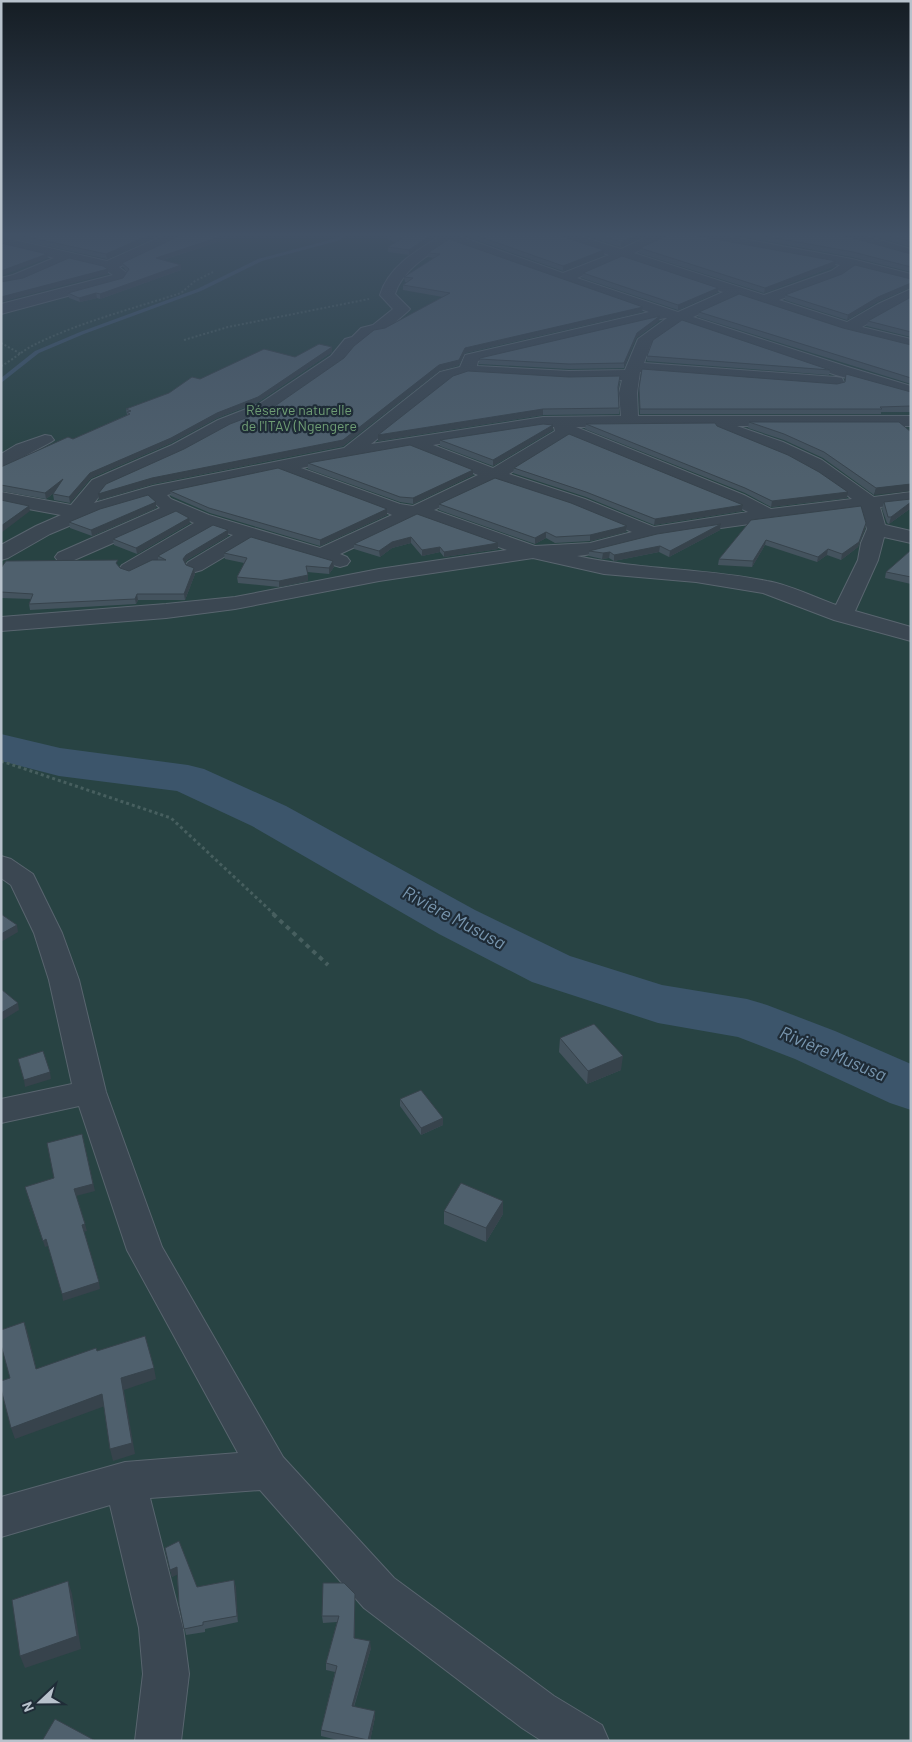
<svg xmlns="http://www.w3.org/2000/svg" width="912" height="1742" font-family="Barlow,sans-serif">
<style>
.green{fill:#284343}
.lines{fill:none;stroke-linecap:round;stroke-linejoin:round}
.stream{fill:#3c556b;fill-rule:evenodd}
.river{fill:#3c556b;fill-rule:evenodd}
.minor-casing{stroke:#59656f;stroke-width:2}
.path-far2{stroke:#475f5f;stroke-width:2;stroke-dasharray:2 2;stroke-linecap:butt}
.path-far1{stroke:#475f5f;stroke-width:3;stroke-dasharray:3 3;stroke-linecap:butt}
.path{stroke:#475f5f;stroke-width:4;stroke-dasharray:4.5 4.5;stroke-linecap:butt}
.minor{fill:#3b4752;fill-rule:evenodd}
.wall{fill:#44535e}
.shaded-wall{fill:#37434c}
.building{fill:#4f606d;stroke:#37434c}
.labels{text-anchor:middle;stroke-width:4.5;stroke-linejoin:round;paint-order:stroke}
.far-park-label{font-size:14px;fill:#6f9d74;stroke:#1f2c37}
.water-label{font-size:18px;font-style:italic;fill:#7896af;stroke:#1f2c37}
</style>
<rect width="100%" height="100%" fill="#263542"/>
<path class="green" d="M1,235H911V1741H1Z"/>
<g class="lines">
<path class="stream" d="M340,235H345L341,240L262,261L201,291L84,334L39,353L1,383V378L35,351L80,332L197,289L258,259L337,238Z"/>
<path class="river" d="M1,734L60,748L188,765L204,769L286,806L475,910L570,956L662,985L747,999L767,1005L835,1031L911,1064V1110L890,1103L795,1059L738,1037L658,1023L532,982L439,934L252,826L177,791L59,776L1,761Z"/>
<g class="minor-casing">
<path id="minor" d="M165,235H183L181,238L119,267L128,274L123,281L1,314V304L113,275L104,269L70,261L23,281L1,286V278L13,275L54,258L1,245V237L107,261Z
M435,235H456L563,273L609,255L558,238L556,235H577L621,249L651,235H669L667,238L634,253L764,295L831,271L840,265L698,239L691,235H722L852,259L911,274V282L854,268L841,277L779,300L847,322L878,304L911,289V299L862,327L911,339V349L843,331L738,297L693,317L848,367L911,386V396L836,375L681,323L651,344L644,363L836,377L842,378L844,382L842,386L836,387L640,372L637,393L638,416H911V426H737L783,442L822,460L874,497L911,492V504L880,507L885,525L911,531V543L884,537L878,560L855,611L911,627V641L834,620L763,593L696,582L604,574L533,558L379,581L235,609L166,618L1,631V617L166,604L235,597L379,569L507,550L417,518L340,554L347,557L350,561L347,565L340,567L251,541L202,570L195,572L188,570L185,566L188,562L233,535L213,529L136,573L129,575L122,573L119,569L122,565L194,523L177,515L72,561L65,563L58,561L55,557L58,553L160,508L149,499L100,513L50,534L8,558L1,560V545L36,526L61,515L1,504V492L71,505L92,480L172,445L218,420L259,404L331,356L345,339L352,337L361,328L373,325L393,309L380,295C388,268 414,252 437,238ZM449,242L649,312L465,355L460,367L440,372L344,448L153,486L94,503L106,488L184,453L230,428L271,412L343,362L357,345L364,343L373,334L385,331L407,312L410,309L395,294C402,270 429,254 449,242ZM622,259L723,292L678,312L577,278ZM665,318H667L638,339L625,370L569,371L477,366L478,361ZM468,375L569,381L622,380L619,393L621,416L543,417L371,444L452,380ZM716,426L718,431C771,449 807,464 852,499L771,509L744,495L576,427ZM543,427H554L555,431L493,468L433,445ZM569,437L730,503L748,512L654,527L585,499L509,474ZM410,448L478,475L413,506L400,504L301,468ZM279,472L390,514L392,515L320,548L209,515L171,499L167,495ZM495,482L571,507L632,532L590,543L535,546L434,510ZM861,510L867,529L861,543L858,560L836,605C814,597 790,585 767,581C705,568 640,570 577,556C604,554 629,543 656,538C724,527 792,518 861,510Z
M840,235H863L911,249V257L842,238Z
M45,435L51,436L54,440C52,442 6,466 1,468V454L16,445Z
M1,856L11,859L33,874L62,933L79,980L106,1092L162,1247L283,1457L394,1578L554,1696L602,1725L609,1741H542L522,1728L364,1608L260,1490L150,1498L183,1628L189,1674L181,1741H135L143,1674L139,1628L110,1505L1,1537V1497L125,1462L238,1453L127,1250L79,1106L1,1123V1099L72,1084L49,980L34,933L11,885L1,878Z"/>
</g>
<path class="path-far2" d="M184,340L228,327L369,299
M1,343L21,354
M1,366C11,361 20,353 30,347C76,323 132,309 181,293L195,281L213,272"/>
<path class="path-far1" d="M1,761L171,818L275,915"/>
<path class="path" d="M273,914L328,965"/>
<use href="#minor" class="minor"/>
</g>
<path class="wall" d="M1,235H160L107,259L1,236Z
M181,235H239L163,260L181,270L100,299L97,298L80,302L69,298L68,293L123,278L127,272L123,267L122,263Z
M462,235H558L604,250V255L563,271Z
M584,235H646L621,247Z
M733,235H842L911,254V272L852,257Z
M870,235H911V247Z
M387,236L434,237L409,255L388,252V247L396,242L388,240Z
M698,236L835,266L764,293L639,253L640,248Z
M449,239L643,307L642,312L465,353L459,365L439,371L343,446L153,484L99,500L98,494L184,449L272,408L344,358L385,328L443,297L403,290V285L408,282H405L404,277L434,258L428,257V253Z
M583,273L718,288V292L678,310L582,278Z
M911,279V287L877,302L847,320L785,300V295Z
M911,297V337L867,326L868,321Z
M699,312L843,328L911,345V384L698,317Z
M659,321L636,338L624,368L569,369L479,364L480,358Z
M332,352L258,402L217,418L171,443L91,478L70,503L54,500L53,494L54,493L46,499L1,491V467L73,439L127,415L126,409L169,393L200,379L295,357Z
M647,356L830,370L829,375L647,361Z
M620,382L618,390L619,408V414L543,415L378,441V435Z
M639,388L911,392V412H881V414H640Z
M749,422H899L874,495L823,458L784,440L748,428Z
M586,424L717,426L847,498L771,507L745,493L585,429Z
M553,425V430L493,466L440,446V440Z
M308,463L473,470V475L413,504L400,502L308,469Z
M514,468L743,505L742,511L654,525L586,497L513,473Z
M170,491L387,515L320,546L210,513L171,496Z
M911,499V508L889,524L887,523L882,509L884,502Z
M156,502V508L92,536L70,528L69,522Z
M439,504L627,526L626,532L590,541L555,543L546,538L535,544L439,510Z
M417,514L498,549L444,557L440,552L422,556L411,543L392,548L380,557L354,549V544Z
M751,520L865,529L858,547L841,560L827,555L817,562L765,545L752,567L718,565L719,559Z
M190,523L137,554L114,545L113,539Z
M721,524L720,530L669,557L659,552L614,561L609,558L602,559L589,556V551Z
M228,530V536L187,560L185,563L186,565L194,568L195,574L185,600H138L136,604L30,610L29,604L31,599L1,598V568L119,566V567L120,568L129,571L158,560V556Z
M911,550V584L885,578L886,572Z
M224,553L333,561L334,567L329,574L307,572L308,581L279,587L238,583L237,577L244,563L225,559Z
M560,1038L621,1070L587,1084L559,1052Z
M400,1099L443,1118V1125L421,1135L400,1106Z
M444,1211L503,1214L486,1242L444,1224Z
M165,1548L197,1587L234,1580L238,1622L205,1629V1632L186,1635L179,1604L177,1574L172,1577Z
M355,1594V1638L371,1648L354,1707L375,1711V1717L370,1741H342L321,1736V1730L335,1672L326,1670V1663L337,1622L323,1623L322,1616Z"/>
<path class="shaded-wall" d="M149,235H160L107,259L106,254Z
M225,235H239L156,262V258Z
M431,235H434V237L409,255V250Z
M637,235H646L621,247V242Z
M604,250V255L563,271V266Z
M47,254L48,258L1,276V271Z
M836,261L835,266L764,293L765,288Z
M181,265V270L100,299V294Z
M108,269V274L1,302V297Z
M911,283V287L877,302L847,320L848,315L878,297Z
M718,288V292L678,310V305Z
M96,293L97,298L80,302L79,298Z
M643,307L642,312L465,353L459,365L439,371L343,446L153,484L99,500L98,494L439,365L465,348Z
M660,316L659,321L636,338L624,368V363L637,333Z
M332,347V352L258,402L217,418L171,443L91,478L70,503L69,497L90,473Z
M543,409V415L378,441V435Z
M553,425V430L493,466V460Z
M473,470V475L413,504V498Z
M63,479L64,485L46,499L45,493Z
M911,484V491L874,495L876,488Z
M848,492L847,498L771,507L772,501Z
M156,502V508L92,536L91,530Z
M911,502V508L889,524L891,517Z
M743,505L742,511L654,525L655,519Z
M29,506L30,511L1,533V526Z
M387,509V515L320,546V540Z
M189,518L190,523L137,554L136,548Z
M866,523L865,529L858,547L841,560L842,554Z
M721,524L720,530L669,557L670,551Z
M627,526L626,532L590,541V535Z
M228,530V536L187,560L184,565L183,559L186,555Z
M546,532V538L535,544V538Z
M411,537V543L392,548L380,557L379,551L392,542Z
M766,540L765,545L752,567L753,561Z
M498,543V549L444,557V552Z
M660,546L659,552L614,561V555Z
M440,547V552L422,556V550Z
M828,549L827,555L817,562L818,557Z
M610,552L609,558L602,559L603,553Z
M333,561L334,567L329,574V568Z
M194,568L195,574L185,600L184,594Z
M308,575V581L279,587V581Z
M137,594L138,600L136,604L135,599Z
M17,925L18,932L1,942V934Z
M18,1003L19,1010L1,1021V1013Z
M623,1056L621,1070L587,1084L588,1071Z
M50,1072L51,1079L25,1087L24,1080Z
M443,1118V1125L421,1135V1128Z
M82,1134L95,1191L76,1196L74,1189Z
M503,1201V1214L486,1242V1228Z
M85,1224L87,1231L83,1232L82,1225Z
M46,1239L48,1246L45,1247L43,1241Z
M99,1282L100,1289L63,1301L62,1294Z
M24,1322L28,1334L39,1380L36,1369Z
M154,1368L156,1379L124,1390L135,1454L113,1461L110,1449L121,1378Z
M102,1394L105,1406L15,1439L11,1428Z
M177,1567L179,1574L172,1577L170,1570Z
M234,1580L236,1587L238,1622L237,1616Z
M68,1581L72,1594L81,1649L25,1668L20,1656Z
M355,1594V1644L354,1638Z
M370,1641L371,1648L352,1712V1706Z
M375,1711V1717L370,1741H368Z"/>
<path class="building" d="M18,235H149L106,254Z
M181,235H225L156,258L181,265L100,294L96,293L79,298L68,293L123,278L129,269L122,263Z
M388,235H431L409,250L388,247L402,238L387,236Z
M475,235H558L604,250L563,266Z
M598,235H637L621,242Z
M668,235H696L698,236L836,261L765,288L640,248Z
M759,235H842L911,254V267L853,252Z
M886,235H911V242Z
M449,239L643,307L465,348L459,360L439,365L343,440L152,478L98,494L106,484L184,449L230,424L272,408L344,358L354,346L374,330L385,328L450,293L403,285L413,278L404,277L440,254L428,253Z
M1,243L47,254L1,271Z
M622,256L718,288L678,305L583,273Z
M69,258L103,266L108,269L1,297V282L23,278Z
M855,265L911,279V283L878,297L848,315L785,295L842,274Z
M739,294L843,328L911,345V378L699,312Z
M911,297V332L868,321Z
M660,316L637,333L624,363L569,364L479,359L480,358Z
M682,320L830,370L647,356L653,340Z
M319,344L332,347L258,397L217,413L171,438L90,473L69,497L53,494L63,479L45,493L1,485V467L3,466L68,437L73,439L130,414L127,412L131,411L126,409L169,393L192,377L200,379L264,349L295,357Z
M642,369L837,384L845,382L846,374L911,392V406L880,407L882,409H640L639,388Z
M468,371L569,377L620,376L618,387L619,408L543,409L378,435L453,376Z
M749,422H899L911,432V484L876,488L824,452L784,434Z
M715,423L717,426L788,455L819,472L848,492L772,501L745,488L586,424Z
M543,424L553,425L493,460L440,440Z
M569,434L743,505L655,519L586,492L514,468Z
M410,445L473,470L413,498L400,497L308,463Z
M278,468L387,509L320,540L209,508L170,491Z
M495,478L571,503L627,526L590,535L556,537L546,532L535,538L439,504Z
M148,495L156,502L91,530L69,522L100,509Z
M911,499V502L891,517H888L884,502Z
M1,500L29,506L1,526Z
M861,506L866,523L859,542L842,554L828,549L818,557L766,540L753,561L719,559L751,520Z
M176,511L189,518L136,548L113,539Z
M417,514L498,543L444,552L440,547L422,550L411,537L392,542L379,551L354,544Z
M721,524L670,551L660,546L614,555L610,552L603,553L589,551L657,534Z
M213,525L228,530L186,555L183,559L186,565L194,568L184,594H137L135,599L29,604L33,594L1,592V568L6,561L118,560L116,563L120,568L129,571L152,560H166L158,556Z
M251,537L333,561L329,568L306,566L308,575L279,581L237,577L247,558L224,553Z
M911,550V577L886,572Z
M1,914L17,925L1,934Z
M1,989L18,1003L1,1013Z
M594,1024L623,1056L588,1071L560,1038Z
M43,1051L50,1072L24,1080L18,1059Z
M421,1090L443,1118L421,1128L400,1099Z
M82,1134L93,1184L74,1189L85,1224L82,1225L99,1282L62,1294L46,1239L43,1241L25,1187L54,1178L47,1143Z
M461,1183L503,1201L486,1228L444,1211Z
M24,1322L36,1369L96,1348L97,1351L145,1336L154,1368L121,1378L132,1443L110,1449L102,1394L11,1428L1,1389V1381L10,1378L1,1345V1330Z
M179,1541L197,1587L234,1580L237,1616L203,1622V1625L184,1629L179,1604L177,1567L170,1570L165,1548Z
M68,1581L77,1636L20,1656L12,1600Z
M323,1583H344L355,1594L354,1638L370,1641L352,1706L375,1711L368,1740L321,1730L337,1666L326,1663L339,1616H322Z
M55,1719L94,1740L93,1741H42Z"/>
<linearGradient id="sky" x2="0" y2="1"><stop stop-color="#151d24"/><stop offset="0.49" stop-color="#415165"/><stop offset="1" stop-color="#415165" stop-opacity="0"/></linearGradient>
<rect width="912" height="479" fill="url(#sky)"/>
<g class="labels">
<g class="far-park-label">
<text x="299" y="415">Réserve naturelle<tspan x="299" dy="16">de l'ITAV (Ngengere</tspan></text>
</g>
<g class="water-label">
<text transform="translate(454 918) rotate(28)" y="6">Rivière Mususa</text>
<text transform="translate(833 1054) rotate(23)" y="6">Rivière Mususa</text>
</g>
</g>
<rect width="912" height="1742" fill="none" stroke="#b8c2cc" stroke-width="5"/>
<g transform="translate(40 1702) rotate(248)" stroke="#1f2c37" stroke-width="4" paint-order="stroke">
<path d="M0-4L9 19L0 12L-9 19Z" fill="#b8c2cc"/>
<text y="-8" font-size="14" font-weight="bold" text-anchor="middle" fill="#b8c2cc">N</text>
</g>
</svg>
